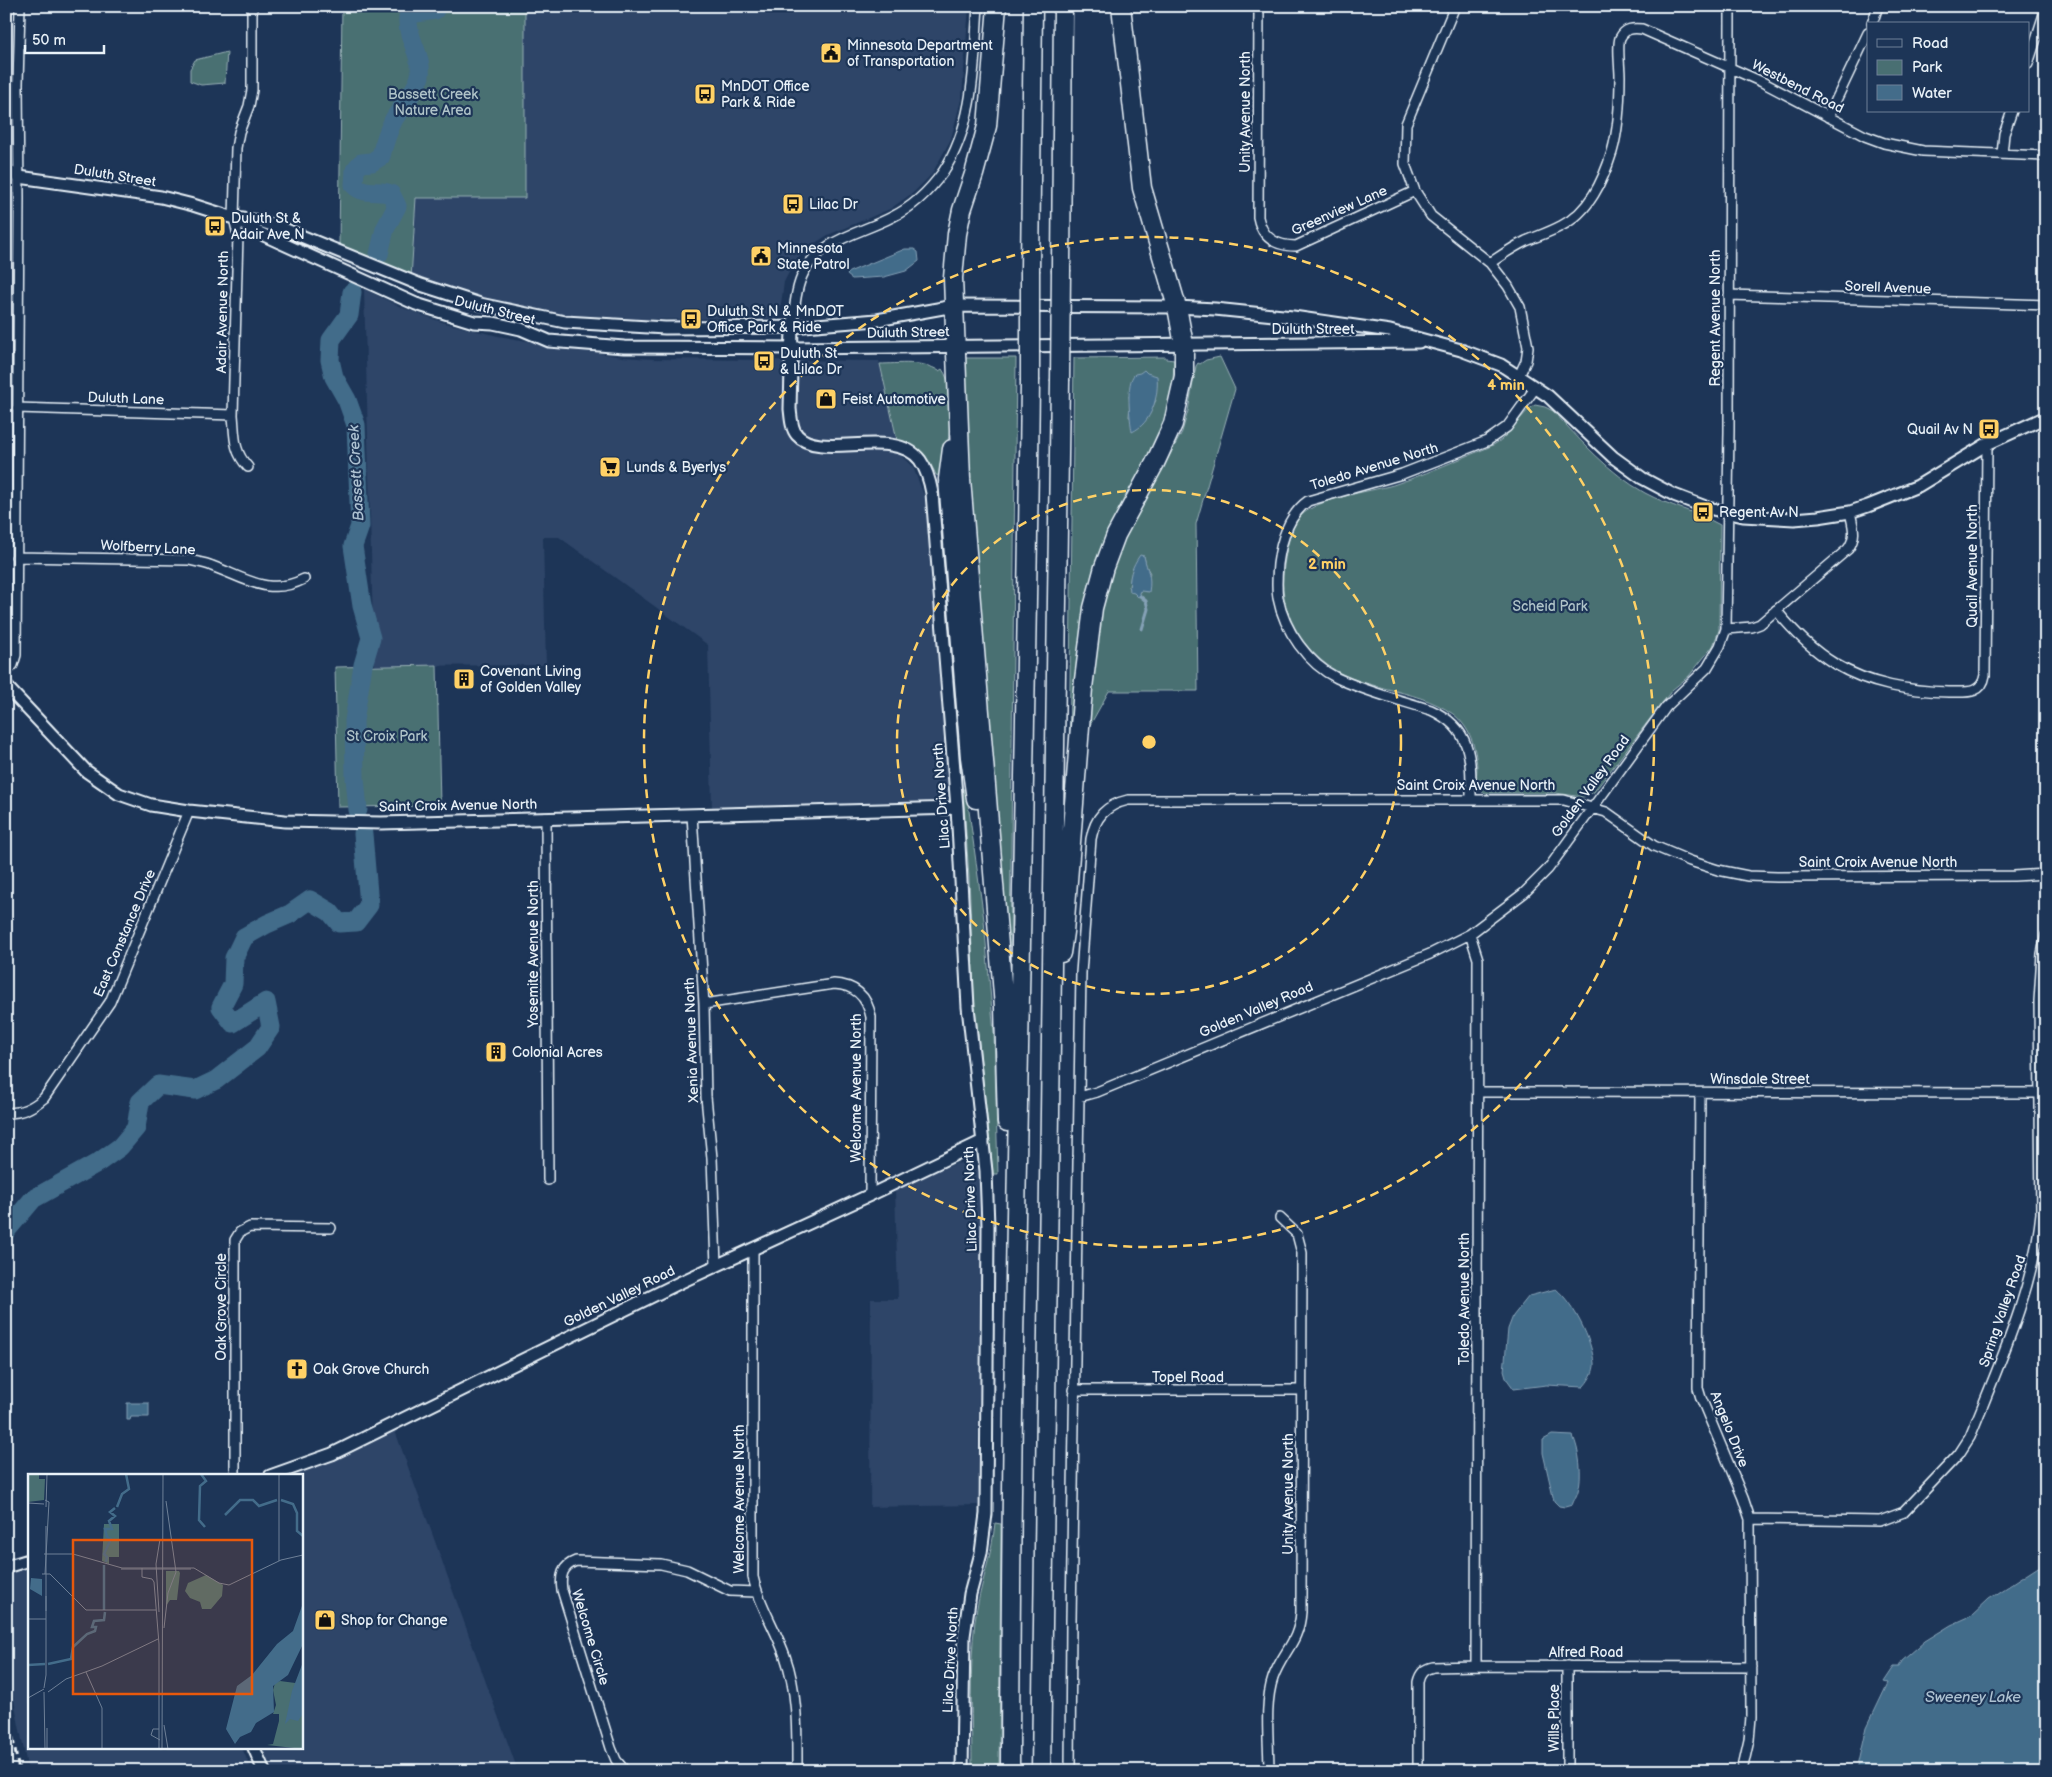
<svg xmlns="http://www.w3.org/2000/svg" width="2052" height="1777" font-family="'Balsamiq Sans',sans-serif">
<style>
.built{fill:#2d4467}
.green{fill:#496f72;stroke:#98b0b5;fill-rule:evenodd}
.water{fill:#436c8a;stroke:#85a1b6}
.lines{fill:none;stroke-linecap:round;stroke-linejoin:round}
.stream{stroke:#85a1b6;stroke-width:3}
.river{stroke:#436c8a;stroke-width:19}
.minor-casing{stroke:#e8f1f8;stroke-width:12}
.tertiary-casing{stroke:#e8f1f8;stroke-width:15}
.motorway-casing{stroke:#e8f1f8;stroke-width:21}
.minor{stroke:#1d3557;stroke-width:9}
.tertiary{stroke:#1d3557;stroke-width:11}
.motorway{stroke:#1d3557;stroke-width:18}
.rail{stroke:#e8f1f8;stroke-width:3;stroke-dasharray:8 4;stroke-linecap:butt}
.motorway-bridge-casing{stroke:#e8f1f8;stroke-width:21;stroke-linecap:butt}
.motorway-bridge{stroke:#1d3557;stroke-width:18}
.ring{fill:none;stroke:#ffd166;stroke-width:2.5;stroke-dasharray:9 6}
.labels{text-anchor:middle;stroke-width:4.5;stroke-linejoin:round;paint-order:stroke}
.poi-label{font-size:14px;fill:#e8f1f8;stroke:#1d3557;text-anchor:start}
.street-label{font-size:14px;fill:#e8f1f8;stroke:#1d3557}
.park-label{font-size:14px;fill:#b0c4c9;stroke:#1d3557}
.water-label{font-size:15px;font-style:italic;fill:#aec2d2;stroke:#1d3557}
.inset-river{fill:none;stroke:#436c8a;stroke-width:2.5}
.inset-road{fill:none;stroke:#6e8097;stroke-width:1}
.view{fill:#e8590c;fill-opacity:0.15;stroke:#e8590c;stroke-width:2.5}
.inset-edge{fill:none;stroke:#e8f1f8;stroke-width:2.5}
.centre{fill:#ffd166;stroke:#1d3557;stroke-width:2.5}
.ring-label{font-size:15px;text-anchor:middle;font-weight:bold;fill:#ffd166;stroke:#1d3557;stroke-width:4.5;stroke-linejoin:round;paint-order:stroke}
</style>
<rect width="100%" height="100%" fill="#1d3557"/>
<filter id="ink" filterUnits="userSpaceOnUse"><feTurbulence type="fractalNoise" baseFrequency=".02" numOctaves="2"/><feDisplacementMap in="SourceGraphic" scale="10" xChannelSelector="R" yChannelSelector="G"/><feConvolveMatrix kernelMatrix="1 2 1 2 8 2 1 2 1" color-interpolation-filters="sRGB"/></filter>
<g filter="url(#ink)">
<path class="built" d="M525,6H969L962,96L951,139L932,174L914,192L890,209L828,235L809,247L794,263L784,282L780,312L776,318L612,320L536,311L411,279L416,198H525Z
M364,289L403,308L445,323L498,336L623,357L653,359L879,361L900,455L913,467L925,498L949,790L946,796L935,801L712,807L708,645L559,537H543L546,665L374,666Z
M957,1163L968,1164L974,1167L981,1175L978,1505L870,1507L871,1299H898L895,1188Z
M394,1428L518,1771H272L263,1748H301V1476H291Z
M29,1565V1748H242L252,1771H28L6,1660V1573Z"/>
<path class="green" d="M342,6H525V198H416L411,279L339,246Z
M227,52L225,83L201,85L190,81V69L195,60Z
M1166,357V359L1174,360L1173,381L1169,403L1158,438L1121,513L1069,763L1074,358ZM1129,396L1156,400L1147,419L1129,417L1130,403Z
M1220,357L1235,389L1196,524L1198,691H1109L1089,727H1085L1093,637L1112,559L1139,505L1162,470L1182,432L1188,411L1196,366L1198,363L1200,364L1206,360ZM1144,556L1146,566L1150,573L1138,597L1129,587C1131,572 1132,564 1144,556Z
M965,358H1016L1010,947H1004L965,435Z
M880,364C898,364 923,360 939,371L942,369C959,392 947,449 942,476L936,475C929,457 916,445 897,440Z
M1535,405L1545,407L1553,411C1581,441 1609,473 1645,493C1669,506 1697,512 1720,525L1719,630L1713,646L1689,676L1672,690L1594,792L1583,797L1556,793H1486C1483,792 1479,789 1478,786C1475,781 1477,773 1477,767C1476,747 1470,727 1453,714C1414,686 1357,692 1321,660C1297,639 1281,608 1283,577C1284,560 1289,528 1301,516C1317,498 1368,492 1393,485C1415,478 1438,468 1460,459C1471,454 1484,450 1495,444C1511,435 1521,413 1535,405Z
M437,665L440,806L338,807L335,667Z
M963,789H966L984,920L994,1034L998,1174H993L974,998L969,877Z
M995,1523L1001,1524L999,1771H972C972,1721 969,1670 975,1621C979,1587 992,1557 995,1523Z"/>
<path class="water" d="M905,249H914L918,252L919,261L906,271L884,277L852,279L847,275L849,272Z
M1144,370L1147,373L1157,376C1159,396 1152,423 1132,432C1130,420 1125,382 1135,374L1140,373Z
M1140,555L1144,556C1147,571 1152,575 1149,592L1141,591L1139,592L1141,595L1138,597L1134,593L1130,592C1128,578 1132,566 1140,555Z
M1556,1289C1574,1304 1592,1340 1594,1363C1595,1371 1588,1382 1583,1387L1546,1385L1514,1389L1506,1378L1504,1371L1508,1329L1513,1316L1529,1296Z
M127,1403H149V1417H131L130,1420H127Z
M1552,1435L1573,1436C1579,1449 1583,1476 1578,1491C1577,1495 1574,1500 1572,1505L1565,1507L1559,1506L1554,1501L1543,1453V1440Z
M2046,1562V1771H1857L1867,1727L1888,1683L1884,1682L1894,1667H1899L1902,1661L1925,1641L1951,1625L1971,1616L1989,1599Z"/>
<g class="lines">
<path class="stream" d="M1140,596L1146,601L1148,609L1142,629"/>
<path class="river" d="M379,254L385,229L397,206L391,194C378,189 365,196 354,185L355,170L361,163L372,162L381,156C384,143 388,131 394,119C401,108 417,89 420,76C423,55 406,38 408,17L416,13L435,10L437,6
M352,292L349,315L331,340L330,360L334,377L347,400L356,425L360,526L353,546L362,606L371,638L363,665L354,721L355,778L358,810
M6,1231L33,1199L99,1162L120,1147L136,1128L140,1102L158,1085L195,1090L216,1080L257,1048L271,1027L266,1002L233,1023L221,1007L233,984L234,958L244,937L267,924L290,914L310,900L330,912L339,923L356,922L369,905L363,834"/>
<g class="minor-casing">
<path id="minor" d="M1259,6L1258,217C1262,238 1276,246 1296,246L1415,191
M1455,6L1406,124L1405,164L1415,191L1431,216L1490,263L1508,286L1520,307L1528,347L1526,361L1519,376
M1872,24L1878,6
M2028,64L2046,8
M1828,117L1868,33
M2002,154L2004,134L2012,111
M1490,263C1502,255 1513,247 1526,241C1538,236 1550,232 1561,226C1589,212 1603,181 1612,152C1619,128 1620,102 1620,76C1620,67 1617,46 1620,38C1625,28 1633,28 1642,29L1762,82L1865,136L1884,143L1923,151L2046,156
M1729,295L2046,305
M792,327C795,309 795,289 804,272C821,239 862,233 892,217C913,207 930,190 943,172C975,124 974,62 978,6
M17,408L233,415
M248,467C233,451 235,436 233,415L238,235L234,218L236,148L239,132L249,106L252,90V6
M16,557L189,560C197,562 205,563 212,566C245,578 269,597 304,579
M1776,610C1793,631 1812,650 1835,664C1870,685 1909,691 1949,692C1965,692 1982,695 1985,675L1987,444
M1726,629L1729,431L1730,6
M6,672L13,665L16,655L19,198L18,84L20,6
M1471,800C1471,760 1473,729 1431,710C1400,700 1367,692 1337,678C1308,664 1284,630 1278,598C1276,587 1277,576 1278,564C1281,541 1288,515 1308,501L1402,474L1487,441L1507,427L1536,387
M692,815L704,1004L706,1097L712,1158L716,1265
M546,818L548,1180
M1470,934L1478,959L1476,1666
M704,1004L834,984C855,985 867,996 871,1017L870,1195
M1479,1092L2044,1093
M1700,1093L1698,1388L1701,1398L1743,1498L1750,1519L1751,1717L1749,1740L1742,1771
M1079,1097L1097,1092L1430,954L1470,934L1524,893L1548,869L1666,707L1707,668L1720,646L1726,629L1752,627L1760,624L1848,549C1857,536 1853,526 1850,512
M6,1113C22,1113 32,1108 44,1098L110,1002L189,811
M753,1249V1577C759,1605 776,1629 785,1656C798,1693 797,1731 797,1771
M1074,1390H1302
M235,1476V1240L240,1232L250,1227L331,1228
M1750,1519L1880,1521L1904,1512L1959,1454L1970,1437C1999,1364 2033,1292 2041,1213L2039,1001L2042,954L2046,935
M1567,1666V1771
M625,1771L616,1760L611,1748L562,1590C560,1576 562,1566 576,1561L661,1564L687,1570L730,1591L756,1592
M1070,1771L1071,1621L1080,1032L1081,973L1091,839C1095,817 1106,805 1128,800H1564L1606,812L1654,846L1690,861L1718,870L1748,876L1777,877L2014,876L2046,874
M1269,1771C1269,1743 1264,1704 1273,1678C1282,1652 1299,1643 1301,1612L1302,1253L1297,1234L1280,1218
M1418,1771V1682C1420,1673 1424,1669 1433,1667L1476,1666L1751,1667"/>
</g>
<g class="tertiary-casing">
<path id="tertiary" d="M6,170L19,177L161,197L193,205L234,218L260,221L284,229L421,285L480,304L565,322L665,328L792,327L877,320L954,306L1177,307L1215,309L1293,317L1390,331L1461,350L1501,365L1548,396L1613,457L1642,478L1674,495L1708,508L1743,516L1794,519L1818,517L1850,512L1868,506L1918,486L1987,444L2046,417
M238,220L257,232L416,304L474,322L493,323L521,329L549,341L624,347L792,348L1419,342
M792,327L790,409C791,417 791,428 797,435C820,461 894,426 920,460C927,470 930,482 932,493L957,808L968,1007L986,1171L988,1226L986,1514L981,1553L970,1594L964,1636L962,1771
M6,686L86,771L119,794L151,805L189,811L285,821L381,823L957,808
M270,1476L332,1454L681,1282L870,1195L983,1141
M6,1567L29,1560
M254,1748L264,1771"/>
</g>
<g class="motorway-casing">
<path id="motorway" d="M997,6L987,126L974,174L962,210L957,234L953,278L961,479L1004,1007L1007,1122
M1030,270L1033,6
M1061,270L1063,6
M952,449L948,479L970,757L976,799
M1061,953L1064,932L1083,688L1093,608L1104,567L1116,535L1155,463L1173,424L1184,376V345L1177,307L1142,188L1121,6
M1010,1771C1011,1307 1025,844 1030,381
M1041,1771L1060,381"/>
</g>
<use href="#minor" class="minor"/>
<use href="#tertiary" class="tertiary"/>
<use href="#motorway" class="motorway"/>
<path class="rail" d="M6,1702L19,1771"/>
<g class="motorway-bridge-casing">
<path id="motorway-bridge" d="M1030,381V270
M1060,381L1061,270"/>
</g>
<use href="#motorway-bridge" class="motorway-bridge"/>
</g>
</g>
<g class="ring">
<circle cx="1149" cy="742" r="252"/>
<circle cx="1149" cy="742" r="505"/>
</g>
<defs>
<g id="civic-square" transform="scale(1.125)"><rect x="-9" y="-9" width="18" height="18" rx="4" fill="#ffd166" stroke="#1d3557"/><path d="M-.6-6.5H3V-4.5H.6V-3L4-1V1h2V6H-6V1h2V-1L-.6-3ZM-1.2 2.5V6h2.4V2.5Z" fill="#111"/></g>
<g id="bus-square" transform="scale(1.125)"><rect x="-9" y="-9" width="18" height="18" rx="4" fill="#ffd166" stroke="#1d3557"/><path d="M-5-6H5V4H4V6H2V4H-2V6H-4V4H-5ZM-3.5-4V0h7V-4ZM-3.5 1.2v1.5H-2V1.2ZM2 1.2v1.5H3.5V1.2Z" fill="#111"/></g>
<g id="shop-square" transform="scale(1.125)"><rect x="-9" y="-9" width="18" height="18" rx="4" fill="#ffd166" stroke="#1d3557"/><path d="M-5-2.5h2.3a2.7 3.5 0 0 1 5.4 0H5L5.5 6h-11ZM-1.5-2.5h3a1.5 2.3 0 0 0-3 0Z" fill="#111"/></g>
<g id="supermarket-square" transform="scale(1.125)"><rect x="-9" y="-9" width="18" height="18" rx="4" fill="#ffd166" stroke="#1d3557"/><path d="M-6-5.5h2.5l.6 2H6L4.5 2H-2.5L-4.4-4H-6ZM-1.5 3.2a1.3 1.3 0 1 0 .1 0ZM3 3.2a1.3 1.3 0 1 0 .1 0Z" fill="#111"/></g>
<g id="building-square" transform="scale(1.125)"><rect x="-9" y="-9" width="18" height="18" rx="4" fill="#ffd166" stroke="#1d3557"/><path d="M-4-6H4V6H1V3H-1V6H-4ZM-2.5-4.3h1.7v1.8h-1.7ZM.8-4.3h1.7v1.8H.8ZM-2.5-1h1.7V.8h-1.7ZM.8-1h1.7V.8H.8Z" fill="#111"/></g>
<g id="church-square" transform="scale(1.125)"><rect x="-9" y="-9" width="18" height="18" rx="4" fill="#ffd166" stroke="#1d3557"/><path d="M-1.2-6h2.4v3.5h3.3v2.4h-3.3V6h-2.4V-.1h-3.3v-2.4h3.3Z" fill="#111"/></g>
</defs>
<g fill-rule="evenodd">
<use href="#civic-square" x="831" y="53"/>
<use href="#bus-square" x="705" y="94"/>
<use href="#bus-square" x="793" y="204"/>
<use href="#bus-square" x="215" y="226"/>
<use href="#civic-square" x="761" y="256"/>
<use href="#bus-square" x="691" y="319"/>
<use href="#bus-square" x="764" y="361"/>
<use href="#shop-square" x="826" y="399"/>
<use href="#bus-square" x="1989" y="429"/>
<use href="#supermarket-square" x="610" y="467"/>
<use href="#bus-square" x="1703" y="512"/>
<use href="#building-square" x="464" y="679"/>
<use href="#building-square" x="496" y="1052"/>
<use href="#church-square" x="297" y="1369"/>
<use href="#shop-square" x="325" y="1620"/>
</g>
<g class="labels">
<g class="poi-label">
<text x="847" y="50">Minnesota Department<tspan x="847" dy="16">of Transportation</tspan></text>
<text x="721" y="91">MnDOT Office<tspan x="721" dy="16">Park &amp; Ride</tspan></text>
<text x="809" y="209">Lilac Dr</text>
<text x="231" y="223">Duluth St &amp;<tspan x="231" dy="16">Adair Ave N</tspan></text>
<text x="777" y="253">Minnesota<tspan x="777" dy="16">State Patrol</tspan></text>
<text x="707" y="316">Duluth St N &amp; MnDOT<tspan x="707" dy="16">Office Park &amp; Ride</tspan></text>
<text x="780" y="358">Duluth St<tspan x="780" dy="16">&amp; Lilac Dr</tspan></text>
<text x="842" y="404">Feist Automotive</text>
<text x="1973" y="434" text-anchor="end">Quail Av N</text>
<text x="626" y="472">Lunds &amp; Byerlys</text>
<text x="1719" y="517">Regent Av N</text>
<text x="480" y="676">Covenant Living<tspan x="480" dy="16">of Golden Valley</tspan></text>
<text x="512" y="1057">Colonial Acres</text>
<text x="313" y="1374">Oak Grove Church</text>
<text x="341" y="1625">Shop for Change</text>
</g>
<g class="street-label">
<text transform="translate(1798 86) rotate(27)" y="5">Westbend Road</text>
<text transform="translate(1245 112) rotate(-90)" y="5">Unity Avenue North</text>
<text transform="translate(115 175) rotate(9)" y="5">Duluth Street</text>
<text transform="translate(1339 210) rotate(-24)" y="5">Greenview Lane</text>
<text transform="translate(1888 287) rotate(2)" y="5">Sorell Avenue</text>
<text transform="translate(495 310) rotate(14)" y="5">Duluth Street</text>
<text transform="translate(222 312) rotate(-89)" y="5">Adair Avenue North</text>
<text transform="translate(1715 318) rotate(-90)" y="5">Regent Avenue North</text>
<text x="1313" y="334">Duluth Street</text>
<text transform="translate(908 332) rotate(-1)" y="5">Duluth Street</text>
<text transform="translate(126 398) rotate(2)" y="5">Duluth Lane</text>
<text transform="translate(1374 466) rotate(-17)" y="5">Toledo Avenue North</text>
<text transform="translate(148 547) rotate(3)" y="5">Wolfberry Lane</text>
<text transform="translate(1972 566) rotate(-90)" y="5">Quail Avenue North</text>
<text x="1476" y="790">Saint Croix Avenue North</text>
<text transform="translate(1590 786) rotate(-54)" y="5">Golden Valley Road</text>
<text transform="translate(941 796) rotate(-94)" y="5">Lilac Drive North</text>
<text transform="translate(458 805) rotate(-1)" y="5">Saint Croix Avenue North</text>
<text x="1878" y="867">Saint Croix Avenue North</text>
<text transform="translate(124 933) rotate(-67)" y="5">East Constance Drive</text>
<text transform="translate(533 954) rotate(-90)" y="5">Yosemite Avenue North</text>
<text transform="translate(1256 1009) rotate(-23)" y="5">Golden Valley Road</text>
<text transform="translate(691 1040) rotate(-92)" y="5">Xenia Avenue North</text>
<text x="1760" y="1084">Winsdale Street</text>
<text transform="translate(856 1088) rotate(-90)" y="5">Welcome Avenue North</text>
<text transform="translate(970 1199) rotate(-92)" y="5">Lilac Drive North</text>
<text transform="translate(619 1296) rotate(-26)" y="5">Golden Valley Road</text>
<text transform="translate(1464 1299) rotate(-90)" y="5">Toledo Avenue North</text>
<text transform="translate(221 1307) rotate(-90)" y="5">Oak Grove Circle</text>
<text transform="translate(2002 1311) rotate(-71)" y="5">Spring Valley Road</text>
<text x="1188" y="1382">Topel Road</text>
<text transform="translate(1730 1429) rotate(68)" y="5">Angelo Drive</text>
<text transform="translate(1288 1494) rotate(-90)" y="5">Unity Avenue North</text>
<text transform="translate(739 1499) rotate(-90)" y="5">Welcome Avenue North</text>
<text transform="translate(591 1637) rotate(73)" y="5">Welcome Circle</text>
<text x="1586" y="1657">Alfred Road</text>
<text transform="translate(950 1660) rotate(-87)" y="5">Lilac Drive North</text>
<text transform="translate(1554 1718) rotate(-90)" y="5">Wills Place</text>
</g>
<g class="park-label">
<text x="433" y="99">Bassett Creek<tspan x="433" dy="16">Nature Area</tspan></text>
<text x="1550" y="611">Scheid Park</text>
<text x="387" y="741">St Croix Park</text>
</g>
<g class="water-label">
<text transform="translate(356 473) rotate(-93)" y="5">Bassett Creek</text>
<text x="1973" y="1702">Sweeney Lake</text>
</g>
</g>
<g transform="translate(28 1474)">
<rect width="275" height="275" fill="#1d3557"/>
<path d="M0,0H11V5H17L16,26L0,28ZM76,50H91V83H81V90L74,87ZM138,97H151L152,99L149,126H142L138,132ZM178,101L195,111L194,122L183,135H174L172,128L162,124L157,117L160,109ZM252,207L275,210V275L239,271L245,270L251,247V240H245L248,231L245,216L247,209Z" fill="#496f72"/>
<path d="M3,104L14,105V122L2,115ZM275,129V170L260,201L245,212L246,238L228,249L223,258L212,263L207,270L198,255L209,212L224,201L249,170L265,157ZM275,188L274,241L270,247L262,245L257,250L264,217Z" fill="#436c8a"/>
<path class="inset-river" d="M173,0L178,7L172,12L171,46L177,53M253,26L265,30L269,39V57L275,62M89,33L94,20L101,15L98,0M197,41L212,26H225L231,32L249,26M78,88L79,83L76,80L83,65L79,63L77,55H84L81,47L87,42L82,38L87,34M76,91V136M20,190L43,185L45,173L59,160L67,157L68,153H64L66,147L76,146L77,138M0,191L17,190"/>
<path class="inset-road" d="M251,0V87M17,26L21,28L17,100M0,29L16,30M18,33L19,0M18,52V122M16,80H45L94,94H166L191,109L201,111L253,86L275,81M114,94V103L124,105L126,108L131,170V275M93,95H163M14,100H22L58,136H128M131,138L128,90L132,65M0,145H18M136,154L140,119L148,98L138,27M58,198L74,234V275M16,214L18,201V122V137M16,218L17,275M20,218L38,205L74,192L130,165M0,224L16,215M136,251L140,275M19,254V275M131,255H125L123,261L132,266M134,275L135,0"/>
<path class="view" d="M45,66H224V220H45Z"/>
<rect width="275" height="275" class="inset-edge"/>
</g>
<circle cx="1149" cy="742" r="8" class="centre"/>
<g class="ring-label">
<text x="1506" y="390">4 min</text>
<text x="1327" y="569">2 min</text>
</g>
<rect width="2052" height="1777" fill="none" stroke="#1d3557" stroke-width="25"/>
<rect x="12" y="12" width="2027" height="1752" fill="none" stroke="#e8f1f8" stroke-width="2" filter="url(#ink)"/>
<rect x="1867" y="22" width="162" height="90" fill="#1d3557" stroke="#6e8097"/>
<rect x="1877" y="39" width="25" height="8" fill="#1d3557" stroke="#6e8097"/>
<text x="1912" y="48" font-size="15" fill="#e8f1f8">Road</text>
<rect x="1877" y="60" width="25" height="15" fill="#496f72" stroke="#6e8097"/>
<text x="1912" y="72" font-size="15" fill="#e8f1f8">Park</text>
<rect x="1877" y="85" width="25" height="15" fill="#436c8a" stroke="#6e8097"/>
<text x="1912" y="98" font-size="15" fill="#e8f1f8">Water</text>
<path d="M25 45v8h79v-8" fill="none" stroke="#e8f1f8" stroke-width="2.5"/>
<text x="32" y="45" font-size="15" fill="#e8f1f8" stroke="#1d3557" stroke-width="4" paint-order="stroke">50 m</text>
</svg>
